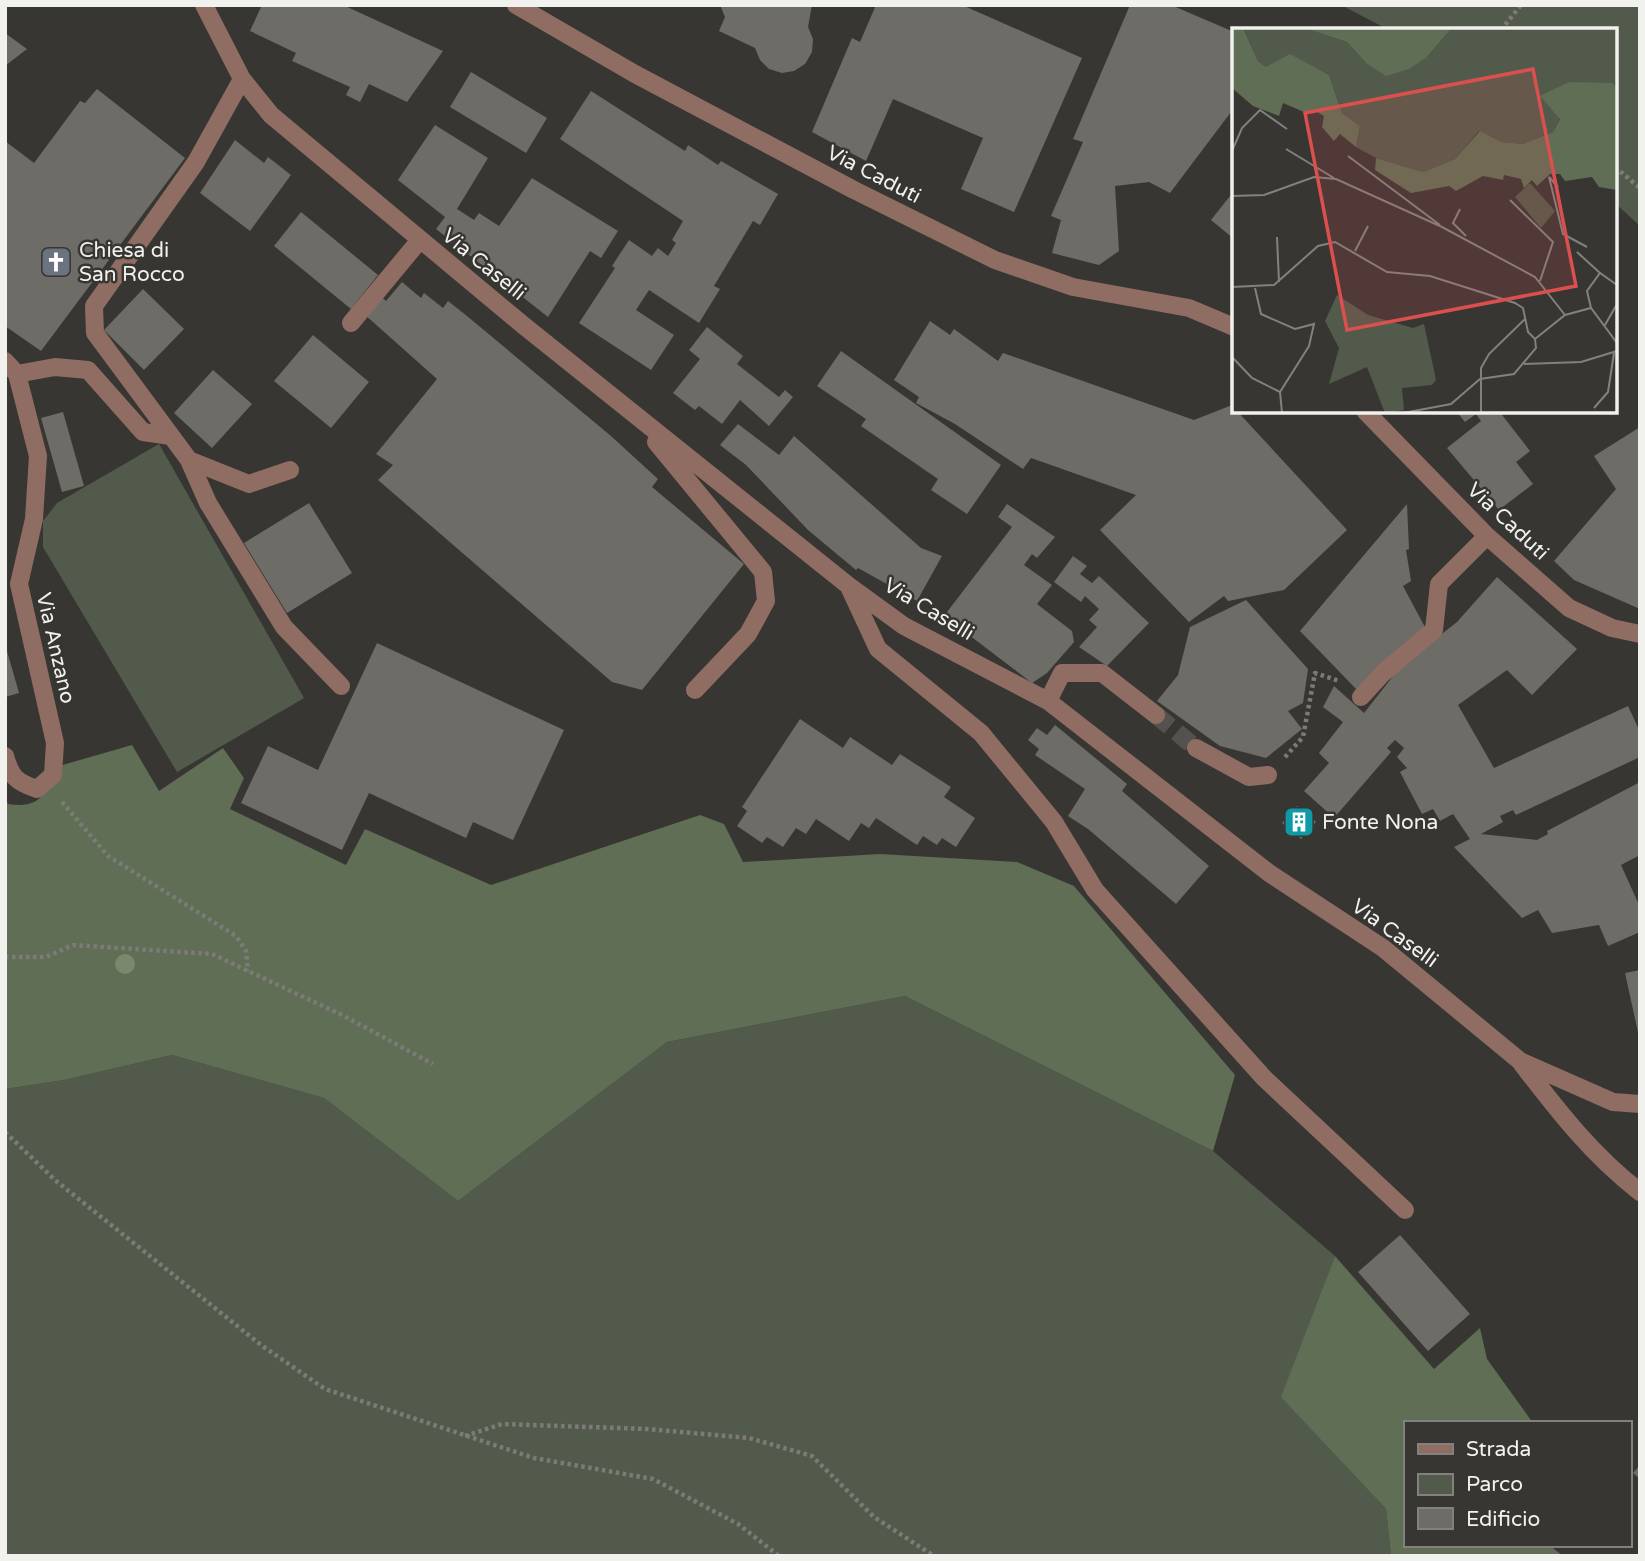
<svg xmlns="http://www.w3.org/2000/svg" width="1645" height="1561" font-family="'Varela Round',sans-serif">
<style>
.green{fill:#525b4b}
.forest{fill:#5f6e54}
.building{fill:#6d6c66}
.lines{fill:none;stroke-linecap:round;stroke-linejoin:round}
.minor-tunnel{stroke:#54524e;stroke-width:18;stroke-dasharray:18 9;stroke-linecap:butt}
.path{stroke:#7c7b77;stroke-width:4.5;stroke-dasharray:3.5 3.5;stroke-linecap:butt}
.minor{stroke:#8f6d62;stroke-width:18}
.tree{fill:#7a886b}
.labels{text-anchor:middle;stroke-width:5;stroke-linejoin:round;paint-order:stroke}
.street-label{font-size:21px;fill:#f1f1ed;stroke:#383632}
.poi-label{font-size:21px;fill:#f1f1ed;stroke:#383632;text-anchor:start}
.inset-road{fill:none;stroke:#82817d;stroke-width:2}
.view{fill:#db504f;fill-opacity:0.15;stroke:#db504f;stroke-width:3.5}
.inset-edge{fill:none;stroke:#f1f1ed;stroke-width:3.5}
</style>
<rect width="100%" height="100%" fill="#383632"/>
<path class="green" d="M1341,5H1640V226L1615,203V30H1389Z
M159,444L304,698L177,772L43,547V521L57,503Z
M905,996L1213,1151L1335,1256L1282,1397L1386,1509L1391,1556H5V1089L64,1080L172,1055L324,1098L458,1201L667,1042Z"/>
<path class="forest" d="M132,745L159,791L223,748L244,778L230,809L346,865L365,829L491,885L700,815L724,824L743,862L880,854L1017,862L1074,886L1235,1075L1213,1151L905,996L667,1042L458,1201L324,1098L172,1055L64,1080L5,1089V799L8,804C42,809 45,793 59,766Z
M1335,1256L1434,1369L1480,1328L1487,1359L1533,1423H1405V1545H1549L1563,1556H1391L1386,1509L1281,1397Z"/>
<path class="building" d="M262,5H343L443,51L407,102L369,84L360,102L346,95L350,87L292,61L296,53L250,31Z
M720,5H812L808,27L813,39L812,52L805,64L794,71L782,73L769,69L760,60L755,48L719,31L725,17Z
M876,5H962L1082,58L1014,212L961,189L983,138L893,99L866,161L812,132L852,38L860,42Z
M1130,5H1171L1234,32V108L1170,193L1149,182L1115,186L1119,251L1099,265L1052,253L1061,220L1051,216L1083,142L1073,139Z
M5,33L27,49L5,66Z
M471,72L547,118L526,153L450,107Z
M97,89L185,158L41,351L5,326V141L34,163L80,101L85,103Z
M591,91L685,151L688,145L718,165L721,161L778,194L760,225L753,221L714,286L720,289L699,323L649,290L636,310L674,335L651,370L579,323L615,268L612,266L629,240L652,256L658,248L668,256L676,243L672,240L683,221L560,139Z
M435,125L488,158L457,209L474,220L479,213L499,226L532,178L618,231L601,258L590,251L548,317L436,229L445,217L398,180Z
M235,140L264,163L268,157L291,175L250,231L200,193Z
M1234,191V239L1211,220Z
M301,212L378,275L351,309L274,246Z
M402,282L421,298L424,293L443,308L448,301L467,316L611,436L658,479L652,487L744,564L642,690L612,682L378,480L393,465L376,454L437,379L364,314L380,295L386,301Z
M143,289L184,329L144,370L104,330Z
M930,321L950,335L954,329L998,361L1003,353L1194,420L1232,405L1234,411H1237L1347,530L1284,590L1228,601L1224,596L1189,622L1100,530L1136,495L1031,458L1023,469L955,424L916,403L919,397L894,380Z
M707,327L743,356L737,364L779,397L785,390L793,397L769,426L740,400L722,424L699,406L695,410L673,393L700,359L689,350Z
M313,335L369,382L331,428L274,381Z
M841,351L1001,465L967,514L931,490L938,479L861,426L866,419L817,386Z
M213,370L252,404L212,448L174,413Z
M1456,411H1499L1530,451L1516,462L1533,484L1499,510L1447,448L1481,421L1476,414L1465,422Z
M63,412L84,486L62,492L41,418Z
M738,424L779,455L794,436L921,548L942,556L917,601L858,568L856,570L808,530L746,465L720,445Z
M1640,427V609L1574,580L1554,561L1616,489L1594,456Z
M309,503L352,573L287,613L244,543Z
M1007,504L1055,537L1037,558L1032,554L1024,565L1052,585L1037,604L1072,631L1074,642L1047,673L1032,683L944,616L1012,527L998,517Z
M1407,504L1409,549L1406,550L1411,581L1403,586L1426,629L1357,690L1300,631Z
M1073,556L1087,566L1080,574L1092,583L1099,576L1149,623L1107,666L1079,647L1097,627L1089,620L1099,609L1085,596L1081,602L1054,582Z
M1497,577L1577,649L1532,695L1507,670L1458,705L1494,768L1628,706L1640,732V757L1516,815L1513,810L1500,816L1503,822L1481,834L1537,840L1548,834L1547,831L1640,782V855L1621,865L1640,907V932L1608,946L1599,925L1552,933L1538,910L1522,918L1454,847L1470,839L1453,814L1440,821L1433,809L1422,814L1400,772L1407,768L1397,757L1404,748L1395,740L1387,748L1391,752L1334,818L1304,791L1329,763L1319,753L1343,722L1323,707L1334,686L1364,713L1401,666L1457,622Z
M1246,600L1308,669L1303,703L1288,711L1302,729L1266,758L1220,746L1157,701L1178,675L1190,627Z
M377,643L564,730L513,840L473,822L466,838L369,793L342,850L241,803L268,746L318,770Z
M5,644L19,693L5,697Z
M800,719L843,748L850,737L892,765L900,754L951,787L944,797L975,818L956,847L942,838L937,845L923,836L917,845L876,818L869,828L861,823L849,841L816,819L806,834L796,828L783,847L767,837L762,843L737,826L747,811L742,807Z
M1055,725L1127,784L1122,791L1209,866L1176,904L1088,829L1068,816L1085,789L1035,755L1039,749L1028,740L1037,728L1047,735Z
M1297,806L1316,822L1301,839L1282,823Z
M1640,970V1036L1639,1037L1625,973Z
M1400,1235L1470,1314L1428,1351L1358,1272Z
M1640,1465V1479L1633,1473Z"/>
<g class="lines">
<path class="minor-tunnel" d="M1156,715L1196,748"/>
<path class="path" d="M1501,30L1521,5
M1615,167L1640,188
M1285,757L1303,737L1315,673L1339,681
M62,802L108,856L236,936L246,951L248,971
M5,957H46L73,945L212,954L344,1016L433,1064
M5,1132L55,1180L261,1345L325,1389L534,1458L653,1479L738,1524L779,1556
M465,1436L502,1424L647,1429L749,1438L812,1456L874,1517L934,1556"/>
<path class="minor" d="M204,5L242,79L271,115L523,325L849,586L904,626L1048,701L1269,873L1383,948L1520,1061L1613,1102L1640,1104
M516,5L635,74L854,190L995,260L1073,287L1189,308L1234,327
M242,79L196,162L94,306L95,333L189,460L208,503L284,627L341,686
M351,323L419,241
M5,361L17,374L38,456L34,519L19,584L55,743L53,775L37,789C16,782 11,777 5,756
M17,374L55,367L88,370L143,432L171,436
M1365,411L1487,536L1569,608L1612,628L1640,634
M656,442L763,572L766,601L748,634L695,690
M189,460L249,484L290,470
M850,589L878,649L981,733L1054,822L1095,890L1264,1078L1405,1210
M1361,697L1383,673L1434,630L1439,584L1487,536
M1048,701L1062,673H1102L1156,715
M1196,748L1249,777L1268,775
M1522,1064C1558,1111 1593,1156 1640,1192"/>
</g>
<circle class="tree" cx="125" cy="964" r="10"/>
<defs>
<g id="church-square" transform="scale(1.575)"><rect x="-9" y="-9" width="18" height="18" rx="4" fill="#6b7280" stroke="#383632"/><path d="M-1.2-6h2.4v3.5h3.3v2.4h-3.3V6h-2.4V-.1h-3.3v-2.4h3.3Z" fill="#fff"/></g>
<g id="building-square" transform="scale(1.575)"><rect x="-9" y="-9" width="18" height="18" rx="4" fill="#0f9aa8" stroke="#383632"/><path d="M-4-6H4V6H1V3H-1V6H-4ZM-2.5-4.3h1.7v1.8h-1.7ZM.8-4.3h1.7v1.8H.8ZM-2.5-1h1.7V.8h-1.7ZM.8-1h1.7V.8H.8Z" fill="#fff"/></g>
</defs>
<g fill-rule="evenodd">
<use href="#church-square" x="56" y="262"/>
<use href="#building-square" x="1299" y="822"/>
</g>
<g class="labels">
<g class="street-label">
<text transform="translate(874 174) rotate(27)" y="7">Via Caduti</text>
<text transform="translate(484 264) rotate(39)" y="7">Via Caselli</text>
<text transform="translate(1508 521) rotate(43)" y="7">Via Caduti</text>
<text transform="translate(929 609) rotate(31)" y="7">Via Caselli</text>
<text transform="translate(56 648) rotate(77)" y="7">Via Anzano</text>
<text transform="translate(1395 933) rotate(36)" y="7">Via Caselli</text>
</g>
<g class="poi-label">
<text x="79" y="257">Chiesa di<tspan x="79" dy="24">San Rocco</tspan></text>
<text x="1322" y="829">Fonte Nona</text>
</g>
</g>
<g transform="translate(1232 28)">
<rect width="385" height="385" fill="#383632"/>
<path d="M11,0H72L115,14L134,35L195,29L220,0H385V61L381,55L328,90L321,104L291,116L269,114L247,103L223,131L191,144L144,130L124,119L128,98L110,85L97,47L84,40L34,39L26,33ZM298,155L323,183L309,200L283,169ZM105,267L136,287L181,300L192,296L204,352L200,357L170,360L172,382L153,385L135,339L97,356L107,320L93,293Z" fill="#525b4b"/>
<path d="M0,0H11L26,33L34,39L58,26L97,47L110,85L128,98L124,119L108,106L102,113L90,99L92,88L82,82L72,84L51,75L47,88L21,78L0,60ZM72,0H220L195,29L177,41L154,48L134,35L115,14ZM337,54L381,55L385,61V162L367,159L360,149L333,153L328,146H318L305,158L300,152L292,160L289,151L272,147L271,152L251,148L224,163L217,158L179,165L143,142L144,130L191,144L223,131L248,103L269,114L291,116L321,104L328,91L308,68Z" fill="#5f6e54"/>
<path class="inset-road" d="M54,121L102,150M0,123L10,100L28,82L55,101M116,128L208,197M326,159L317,149L331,206L355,219M0,168L32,167L82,149L104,151L210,199L303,249L333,287M278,172L321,214L308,253M228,181L221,195L234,208M45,209L47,254M123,223L136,198M345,224L368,245M0,259L42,257L86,218L103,214L155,244L198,248L283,275L291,280L296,304L303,311L333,287L359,280L385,315M23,260L29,286L63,301L82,296L77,318L48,364M359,280L355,263L368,245L385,257M373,297L385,276M0,329L20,350L48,364L50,385M292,336L349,334L385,323M362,380L376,364L382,325M171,385L219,376L248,351L282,346L304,320L303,311M249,385V340L257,326L293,291"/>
<path class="view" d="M301,41L344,258L115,302L73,85Z"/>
<rect width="385" height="385" class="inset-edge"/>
</g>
<rect width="1645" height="1561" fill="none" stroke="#f1f1ed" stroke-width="14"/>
<rect x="1404" y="1421" width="228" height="126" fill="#383632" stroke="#82817d" stroke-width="2"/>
<rect x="1418" y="1444" width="35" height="10" fill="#8f6d62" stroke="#82817d" stroke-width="2"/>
<text x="1466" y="1456" font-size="21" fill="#f1f1ed">Strada</text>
<rect x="1418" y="1474" width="35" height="21" fill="#525b4b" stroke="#82817d" stroke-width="2"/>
<text x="1466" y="1491" font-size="21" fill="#f1f1ed">Parco</text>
<rect x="1418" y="1508" width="35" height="21" fill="#6d6c66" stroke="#82817d" stroke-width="2"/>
<text x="1466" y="1526" font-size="21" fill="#f1f1ed">Edificio</text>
</svg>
